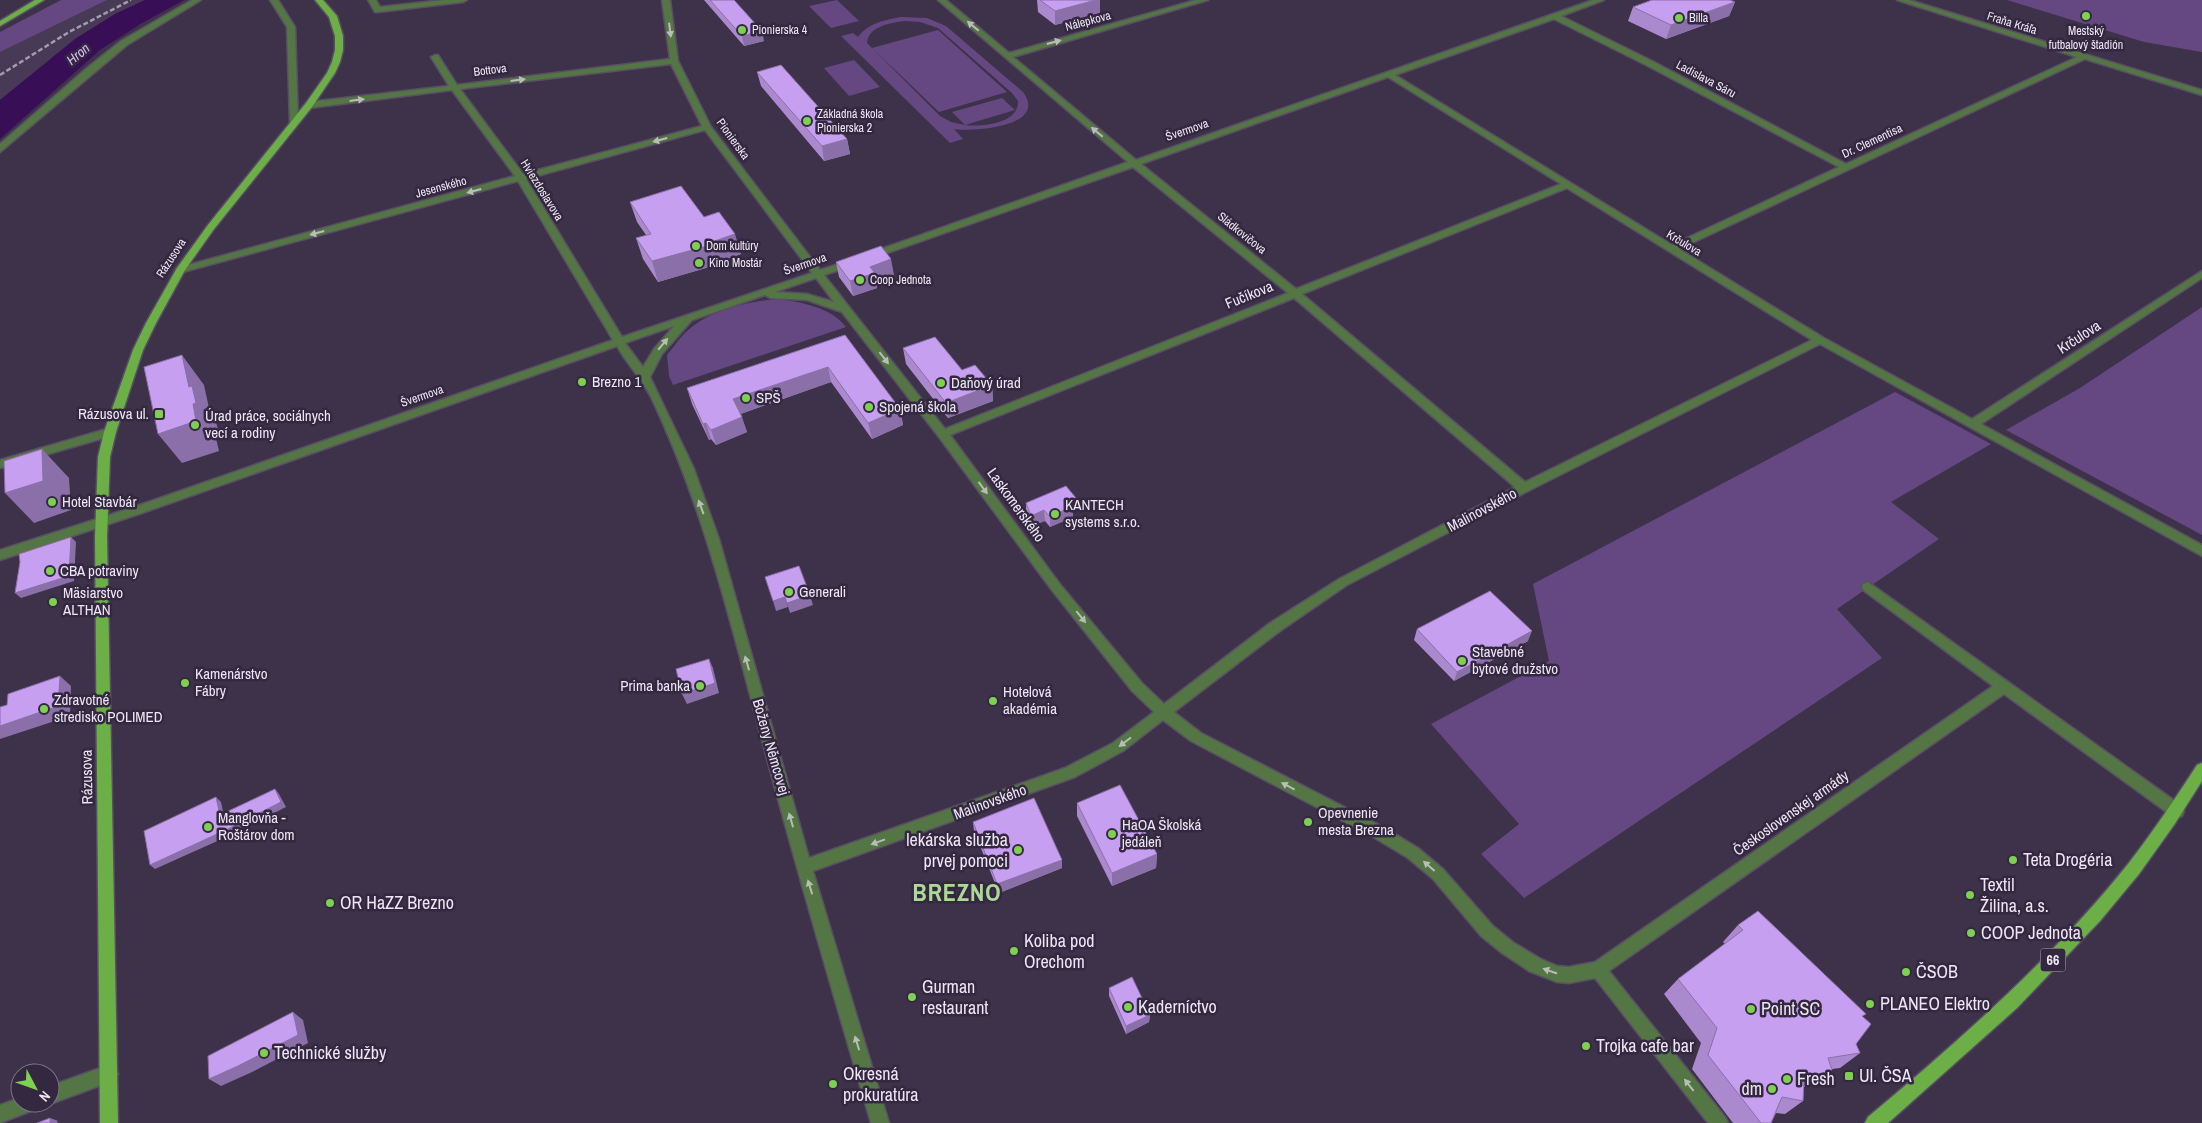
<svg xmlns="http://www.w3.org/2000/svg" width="2202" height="1123" font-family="'Archivo Narrow',sans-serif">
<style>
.built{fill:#483a57}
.green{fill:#654782;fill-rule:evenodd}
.water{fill:#380e56}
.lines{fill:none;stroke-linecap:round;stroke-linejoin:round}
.minor-casing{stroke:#594f64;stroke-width:3}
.major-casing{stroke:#594f64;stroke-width:3}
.minor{fill:#547544;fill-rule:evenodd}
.major{fill:#6caf47;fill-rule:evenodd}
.rail{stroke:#a39aad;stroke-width:2.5;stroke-dasharray:5 2.5;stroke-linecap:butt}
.wall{fill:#ab89ce}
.shaded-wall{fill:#8b6fa8}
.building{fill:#c79ff0;stroke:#8b6fa8}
.oneway{fill:#b7beb6}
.poi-dot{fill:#7fd052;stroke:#33283f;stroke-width:2}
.labels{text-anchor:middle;stroke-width:5;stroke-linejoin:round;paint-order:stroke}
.far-poi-label{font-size:12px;fill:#ece5f4;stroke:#33283f;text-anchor:start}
.far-street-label{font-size:12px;fill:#ece5f4;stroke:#33283f}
.far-water-label{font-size:14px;font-style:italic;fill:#d8baf8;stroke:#33283f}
.shield{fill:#33283f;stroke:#b4acbe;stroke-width:1}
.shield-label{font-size:14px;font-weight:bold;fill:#ece5f4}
.street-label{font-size:15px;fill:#ece5f4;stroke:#33283f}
.poi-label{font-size:15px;fill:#ece5f4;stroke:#33283f;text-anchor:start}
.near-poi-label{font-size:18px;fill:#ece5f4;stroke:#33283f;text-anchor:start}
.near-district-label{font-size:24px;font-weight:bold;letter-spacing:1px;fill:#acd997;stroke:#33283f}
</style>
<rect width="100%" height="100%" fill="#3d3249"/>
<path class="built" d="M107,0H145L115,14L75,39L0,100V52Z"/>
<path class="green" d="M61,0H107L0,52V32Z
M837,0L859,21L831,28L809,6Z
M2007,0H2202V52L2144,42Z
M901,17L927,18L946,26L1023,92C1049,127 972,132 954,129L963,139L950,143L841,36L853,33L858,37C868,23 885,20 901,17ZM904,21L920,22L938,28L1012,93L1018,101C1019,124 981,127 965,125L1015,110L1002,98L952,112L965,125L951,122L940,116L867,43C868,26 891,23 904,21Z
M938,30L1007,92L939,112L872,48Z
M854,60L880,87L849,96L824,68Z
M777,299C801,302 831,307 846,327L673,385L669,376L667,355C673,348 678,340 684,334C708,310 745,302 777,299Z
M2202,307V535L2006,430L2080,388Z
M1895,392L1991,444L1891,502L1939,539L1837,609L1882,658L1524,898L1481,854L1519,824L1431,724L1549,661L1533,584Z"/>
<path class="water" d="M145,0H184L142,23L100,50L0,139V100L75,39L115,14Z"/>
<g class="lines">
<g class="minor-casing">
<path id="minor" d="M192,0H201L127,45L0,152V144L87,68L121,41Z
M270,0H278L295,27L298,122L294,125L290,122L287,27Z
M368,0H376L380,7L444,0H467L463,2L378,12H375Z
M662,0H670L678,61L711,127L820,270L848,261H854V265L824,275L945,429L1288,293L1133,167L873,258H867V254L1128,162L938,0H946L1009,53L1196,0H1208L1013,57L1136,160L1593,0H1604L1561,16L1654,62L1846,164L2077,57L1897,0H1909L2202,90V95L2085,59L1679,249L1824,338L1972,419L2202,271V278L1981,424L2202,545V556L1820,344L1528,491L1347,585L1280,631L1174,712L1201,733L1385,828L1418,848L1443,869L1493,926L1514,943L1541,959L1557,966L1569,967L1595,962L1993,686L1863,590L1862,587L1863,584L1868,582L2182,806L2184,811L2182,816L2177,818L2172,816L2004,694L1609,971L1725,1117L1728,1123H1708L1595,978L1569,983L1557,982L1529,971L1502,953L1481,936L1433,879L1408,858L1375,838L1191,741L1163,720L1123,751L1075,777L813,871L889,1123H871C836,1004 801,885 769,766C735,642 707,514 651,397C641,378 627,364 617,346L142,513L0,560V550L134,507L613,340L518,181L183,272L180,273L175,270L177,268L515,176L452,90L309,108L305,105L309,102L449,86L431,57L435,55H438L457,85L670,59ZM1554,19L1648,66L1839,167L1672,245L1395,75ZM671,64L702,126L523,174L460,89ZM1388,77L1561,184L1296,289L1141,164ZM705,130L812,273L622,337L526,179ZM1567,188L1812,340L1525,482L1302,294ZM816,278L834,302L807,294L775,292ZM765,295L770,298L807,300L842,312L939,437L1051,589L1132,691L1154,712L1113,743L1065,768L809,858L719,539L694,469L650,377L662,354L692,320ZM1294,298L1515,487L1339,579L1270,623L1164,704L1142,683L1059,583L950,435ZM674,326L654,349L643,367L625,343Z
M110,428L114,429L116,432L114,435L0,468V460Z
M109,1065L115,1068L118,1074L115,1080L50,1104L48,1103H50V1086Z
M20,1098V1103H39L36,1109L0,1123V1105Z"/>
</g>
<g class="major-casing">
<path id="major" d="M35,0H44L0,26V21Z
M315,0H323L337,16L343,36V50L340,62L335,73L312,107L214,229L185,270L156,323L143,350L116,432L110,457L107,537L118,1123H100L95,537L98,457L104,432L133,350L146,323L177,268L208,225L306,103L327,73L332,62L335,50V36L329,17Z
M2202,763V781L2174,825L2139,874L2100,921L2017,1008L1888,1123H1865L1868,1117C1961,1039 2052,959 2128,864C2153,832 2175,799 2197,765Z"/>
</g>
<use href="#minor" class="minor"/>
<use href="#major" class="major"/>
<path class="rail" d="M0,75L69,32L131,0"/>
</g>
<path class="wall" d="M704,0H734L764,41L744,46Z
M1037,0H1100V13L1055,25L1038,12Z
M1735,2L1729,16L1666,39L1628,21L1633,7Z
M757,72L847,139L850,154L824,161L761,86Z
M630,202L704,217L741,254L716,263V265L658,282L643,259L636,238L646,235L637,222Z
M836,262L894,275L876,281L877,288L853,296L839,277Z
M845,335L900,409L903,425L872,439L831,382L740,414L747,432L716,445L711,439L709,440L692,404L687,388Z
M903,348L962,370L992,385L993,401L948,418L906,364Z
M1076,498V509L1073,510V517L1050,527L1045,521L1031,526L1026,514V503Z
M1417,629L1528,641L1454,681L1414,640Z
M1077,803L1157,854L1156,868L1112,886L1077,816Z
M973,822L1062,868L999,893L974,831Z
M1738,925L1866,1014L1863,1016L1856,1044L1860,1053L1840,1068L1832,1069L1813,1084L1804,1087L1803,1101L1785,1114L1776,1113L1771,1123H1733L1692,1069L1701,1043L1664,994L1678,979L1725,944L1723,942Z
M1109,988L1150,1015L1149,1022L1126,1034L1109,996Z"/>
<path class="shaded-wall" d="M1096,0H1100V13L1055,25V11Z
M1735,2L1729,16L1666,39L1671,25Z
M762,31L764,41L744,46L742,36Z
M847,139L850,154L824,161L822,146Z
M735,234L741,254L716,263V265L658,282L652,261Z
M891,259L894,275L876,281L877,288L853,296L850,281L870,267Z
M182,355L204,385L209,408L214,415L219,433L215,434L219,451L182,463L158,434L189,387Z
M828,367L831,382L738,415L733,399Z
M992,385L993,401L948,418L946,403Z
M900,409L903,425L872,439L868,423Z
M742,417L747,432L716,445L711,430Z
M706,423L711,439L709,440L703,424Z
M42,449L69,478L71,510L34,523L5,493Z
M1076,498V509L1073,510V517L1050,527V517L1068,501Z
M1044,510L1045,521L1031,526V516Z
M71,537L76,542L74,581L21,598L15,593Z
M810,595L813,605L790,613L787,603Z
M785,597L788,607L776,611L773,601Z
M1532,631L1528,641L1454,681L1457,672Z
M709,659L713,668L719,693L687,704L682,694Z
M60,676L71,686L70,716L0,739V726Z
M275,789L279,794L286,807L233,834L155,869L150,865Z
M216,797L221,802L225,820L220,815Z
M1157,854L1156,868L1112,886V873Z
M1062,860V868L999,893L997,884Z
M293,1012L303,1020L308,1043L250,1073L221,1086L209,1079Z
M1150,1015L1149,1022L1126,1034V1026Z
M1832,1070L1813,1084L1786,1092L1804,1079Z
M50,1118L58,1121L57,1123H50Z"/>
<path class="building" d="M710,0H734L762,31L742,36Z
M1040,0H1096L1055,11Z
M1652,0H1730L1735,2L1671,25L1633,7Z
M781,65L847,139L822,146L757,72Z
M681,186L704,217L719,212L735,234L709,243L711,245L652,261L636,238L651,234L630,202Z
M881,246L891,259L870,267L875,273L850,281L836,262Z
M845,335L900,409L868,423L828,367L733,399L742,417L711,430L706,423L703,424L687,388Z
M935,337L962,370L975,365L992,385L946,403L903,348Z
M182,355L189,387L192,386L196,403L193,404L196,421L158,434L144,367Z
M42,449L43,481L5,493L4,461Z
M1066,486L1076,498L1068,501L1073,506L1050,517L1044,510L1031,516L1026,503Z
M71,537L69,576L15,593L20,562L19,554Z
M799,566L810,595L787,603L785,597L773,601L765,577Z
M1490,591L1532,631L1457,672L1417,629Z
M709,659L715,683L682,694L676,669Z
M60,676L58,706L0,726V707L7,705L8,694Z
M1120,785L1157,854L1112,873L1077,803Z
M275,789L281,802L228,829L150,865L144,831L216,797L220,815Z
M1034,798L1062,860L997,884L973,822Z
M1758,911L1866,1014L1862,1016L1871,1024L1856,1044L1860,1053L1828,1058L1832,1070L1804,1079L1803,1101L1782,1097L1771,1123H1761L1708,1055L1717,1028L1678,979L1743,930L1738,925Z
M1132,977L1150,1015L1126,1026L1109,988Z
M293,1012L298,1035L238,1066L209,1079L208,1056Z
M50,1118V1123H37Z"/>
<defs><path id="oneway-solid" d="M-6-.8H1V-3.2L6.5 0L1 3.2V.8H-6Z" transform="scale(1.25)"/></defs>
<g class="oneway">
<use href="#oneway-solid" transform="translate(973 26) rotate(-140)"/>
<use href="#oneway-solid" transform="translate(670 30) rotate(83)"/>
<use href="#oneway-solid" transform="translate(1054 42) rotate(-15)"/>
<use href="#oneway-solid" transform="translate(518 80) rotate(-7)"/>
<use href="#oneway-solid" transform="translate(357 100) rotate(-7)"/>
<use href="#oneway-solid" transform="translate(1097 132) rotate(-140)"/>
<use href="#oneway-solid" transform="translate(660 140) rotate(165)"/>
<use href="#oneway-solid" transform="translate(474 191) rotate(165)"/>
<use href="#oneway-solid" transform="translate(317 233) rotate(165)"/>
<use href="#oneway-solid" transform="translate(663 344) rotate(-50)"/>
<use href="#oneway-solid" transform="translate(884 358) rotate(52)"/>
<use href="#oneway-solid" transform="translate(983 488) rotate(54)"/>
<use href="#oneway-solid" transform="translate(701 507) rotate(-110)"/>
<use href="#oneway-solid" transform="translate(1081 617) rotate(51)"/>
<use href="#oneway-solid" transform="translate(747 663) rotate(-106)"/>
<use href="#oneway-solid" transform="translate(1125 742) rotate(143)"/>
<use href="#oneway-solid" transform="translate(1288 786) rotate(-152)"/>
<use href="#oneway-solid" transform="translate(791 820) rotate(-106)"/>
<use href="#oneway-solid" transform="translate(878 842) rotate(160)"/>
<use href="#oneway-solid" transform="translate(1429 866) rotate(-139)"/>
<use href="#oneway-solid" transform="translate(810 887) rotate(-107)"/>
<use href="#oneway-solid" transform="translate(1550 971) rotate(-161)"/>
<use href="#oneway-solid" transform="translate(857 1043) rotate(-107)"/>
<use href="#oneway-solid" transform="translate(1689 1085) rotate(-128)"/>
</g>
<g class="poi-dot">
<circle cx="2086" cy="16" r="5"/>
<circle cx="1679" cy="18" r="5"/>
<circle cx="742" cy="30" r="5"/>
<circle cx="807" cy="121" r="5"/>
<circle cx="696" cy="246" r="5"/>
<circle cx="699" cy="263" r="5"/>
<circle cx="860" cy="280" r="5"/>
<circle cx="582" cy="382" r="5"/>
<circle cx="941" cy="383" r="5"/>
<circle cx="746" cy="398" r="5"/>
<circle cx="869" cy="407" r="5"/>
<rect x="154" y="409" width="10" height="10" rx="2.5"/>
<circle cx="195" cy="425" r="5"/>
<circle cx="52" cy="502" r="5"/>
<circle cx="1055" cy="514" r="5"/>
<circle cx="50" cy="571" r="5"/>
<circle cx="789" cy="592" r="5"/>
<circle cx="53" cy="602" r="5"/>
<circle cx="1462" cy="661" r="5"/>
<circle cx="185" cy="683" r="5"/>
<circle cx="700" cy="686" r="5"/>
<circle cx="993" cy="701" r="5"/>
<circle cx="44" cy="709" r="5"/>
<circle cx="1308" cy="822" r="5"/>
<circle cx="208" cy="827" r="5"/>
<circle cx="1112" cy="834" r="5"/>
<circle cx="1018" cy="850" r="5"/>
<circle cx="2013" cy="860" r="5"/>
<circle cx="1970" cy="895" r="5"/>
<circle cx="330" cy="903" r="5"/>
<circle cx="1971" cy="933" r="5"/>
<circle cx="1014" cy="951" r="5"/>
<circle cx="1906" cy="972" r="5"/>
<circle cx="912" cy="997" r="5"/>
<circle cx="1870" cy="1004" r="5"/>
<circle cx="1128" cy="1007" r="5"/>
<circle cx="1751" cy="1009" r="5"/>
<circle cx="1586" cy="1046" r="5"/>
<circle cx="264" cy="1053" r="5"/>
<rect x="1844" y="1071" width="10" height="10" rx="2.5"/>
<circle cx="1787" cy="1079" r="5"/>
<circle cx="833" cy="1084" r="5"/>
<circle cx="1772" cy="1089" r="5"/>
</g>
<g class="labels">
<g class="far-poi-label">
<text x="1689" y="22">Billa</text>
<text x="752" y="34">Pionierska 4</text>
<text x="2086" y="35" text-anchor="middle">Mestský<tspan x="2086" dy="14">futbalový štadión</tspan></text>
<text x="817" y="118">Základná škola<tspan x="817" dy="14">Pionierska 2</tspan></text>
<text x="706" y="250">Dom kultúry</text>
<text x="709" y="267">Kino Mostár</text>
<text x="870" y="284">Coop Jednota</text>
</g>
<g class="far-street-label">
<text transform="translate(1088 21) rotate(-15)" y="4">Nálepkova</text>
<text transform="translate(2012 23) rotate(17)" y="4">Fraňa Kráľa</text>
<text transform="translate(490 70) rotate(-7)" y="4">Bottova</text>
<text transform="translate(1706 79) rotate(28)" y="4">Ladislava Sáru</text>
<text transform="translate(1187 130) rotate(-19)" y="4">Švermova</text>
<text transform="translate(733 139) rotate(54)" y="4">Pionierska</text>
<text transform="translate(1872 141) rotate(-25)" y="4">Dr. Clementisa</text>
<text transform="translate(441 187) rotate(-15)" y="4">Jesenského</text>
<text transform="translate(542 190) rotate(58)" y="4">Hviezdoslavova</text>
<text transform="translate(1242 233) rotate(39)" y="4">Sládkovičova</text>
<text transform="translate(1684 243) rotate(31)" y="4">Krčulova</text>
<text transform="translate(171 258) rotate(-57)" y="4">Rázusova</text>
<text transform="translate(805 264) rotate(-19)" y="4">Švermova</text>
<text transform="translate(422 396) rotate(-19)" y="4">Švermova</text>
</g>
<g class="far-water-label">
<text transform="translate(78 54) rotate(-39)" y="5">Hron</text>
</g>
<rect class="shield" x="2040.5" y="948.5" width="25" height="23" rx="4"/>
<g class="shield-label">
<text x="2053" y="965">66</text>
</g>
<g class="street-label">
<text transform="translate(1249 295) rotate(-22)" y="5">Fučíkova</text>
<text transform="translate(2079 337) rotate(-33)" y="5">Krčulova</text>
<text transform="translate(1016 505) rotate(54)" y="5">Laskomerského</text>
<text transform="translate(1482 510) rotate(-28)" y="5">Malinovského</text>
<text transform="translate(771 747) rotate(74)" y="5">Boženy Němcovej</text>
<text transform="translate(87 777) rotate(-91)" y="5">Rázusova</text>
<text transform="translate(990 802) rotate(-20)" y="5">Malinovského</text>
<text transform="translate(1791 813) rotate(-35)" y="5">Československej armády</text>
</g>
<g class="poi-label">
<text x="592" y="387">Brezno 1</text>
<text x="951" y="388">Daňový úrad</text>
<text x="756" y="403">SPŠ</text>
<text x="879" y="412">Spojená škola</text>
<text x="149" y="419" text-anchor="end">Rázusova ul.</text>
<text x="205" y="421">Úrad práce, sociálnych<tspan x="205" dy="17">vecí a rodiny</tspan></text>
<text x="62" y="507">Hotel Stavbár</text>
<text x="1065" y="510">KANTECH<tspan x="1065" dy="17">systems s.r.o.</tspan></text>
<text x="60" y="576">CBA potraviny</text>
<text x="799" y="597">Generali</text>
<text x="63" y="598">Mäsiarstvo<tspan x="63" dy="17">ALTHAN</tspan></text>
<text x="1472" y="657">Stavebné<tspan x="1472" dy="17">bytové družstvo</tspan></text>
<text x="195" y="679">Kamenárstvo<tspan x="195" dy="17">Fábry</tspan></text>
<text x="690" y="691" text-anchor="end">Prima banka</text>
<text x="1003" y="697">Hotelová<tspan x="1003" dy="17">akadémia</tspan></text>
<text x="54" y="705">Zdravotné<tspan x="54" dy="17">stredisko POLIMED</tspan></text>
<text x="1318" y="818">Opevnenie<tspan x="1318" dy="17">mesta Brezna</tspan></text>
<text x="218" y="823">Manglovňa -<tspan x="218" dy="17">Roštárov dom</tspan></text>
<text x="1122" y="830">HaOA Školská<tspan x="1122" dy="17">jedáleň</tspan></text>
</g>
<g class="near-poi-label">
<text x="1008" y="846" text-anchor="end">lekárska služba<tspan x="1008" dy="21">prvej pomoci</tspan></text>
<text x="2023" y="866">Teta Drogéria</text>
<text x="1980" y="891">Textil<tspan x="1980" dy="21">Žilina, a.s.</tspan></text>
<text x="340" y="909">OR HaZZ Brezno</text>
<text x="1981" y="939">COOP Jednota</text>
<text x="1024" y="947">Koliba pod<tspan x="1024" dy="21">Orechom</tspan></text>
<text x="1916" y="978">ČSOB</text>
<text x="922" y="993">Gurman<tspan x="922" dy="21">restaurant</tspan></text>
<text x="1880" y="1010">PLANEO Elektro</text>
<text x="1138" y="1013">Kaderníctvo</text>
<text x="1761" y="1015">Point SC</text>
<text x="1596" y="1052">Trojka cafe bar</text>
<text x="274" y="1059">Technické služby</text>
<text x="843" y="1080">Okresná<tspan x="843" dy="21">prokuratúra</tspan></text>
<text x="1859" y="1082">Ul. ČSA</text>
<text x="1797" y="1085">Fresh</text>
<text x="1762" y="1095" text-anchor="end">dm</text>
</g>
<g class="near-district-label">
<text x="957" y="901">BREZNO</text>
</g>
</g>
<g transform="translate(35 1088) rotate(131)"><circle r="24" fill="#33283f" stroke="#7d7487"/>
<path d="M0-4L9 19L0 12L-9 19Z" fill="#7fd052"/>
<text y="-8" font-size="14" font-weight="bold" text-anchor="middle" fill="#ece5f4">N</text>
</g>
</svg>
